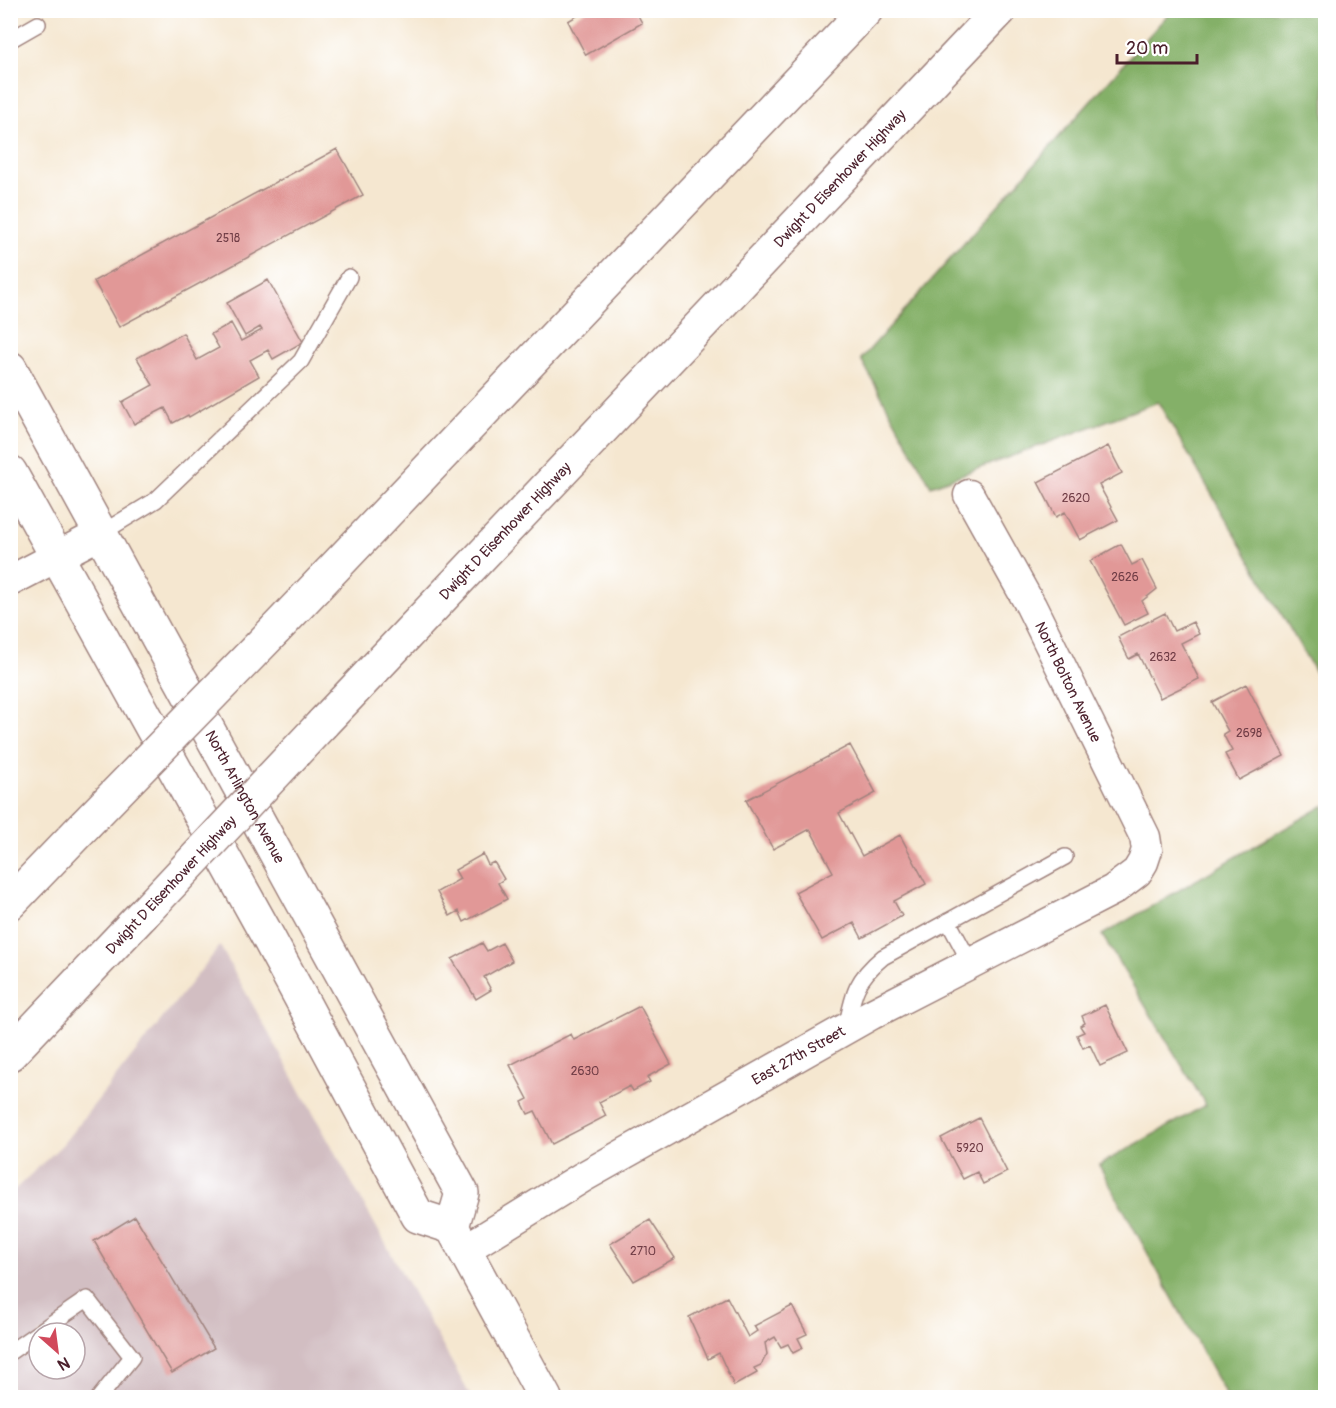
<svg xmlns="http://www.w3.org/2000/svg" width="1336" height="1408" font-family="Pangolin,sans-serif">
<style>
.industrial{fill:#d2bec2;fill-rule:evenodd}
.forest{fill:#84b068;stroke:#67684a;stroke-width:1.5}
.building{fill:#e19897}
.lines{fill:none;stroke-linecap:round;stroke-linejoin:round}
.service-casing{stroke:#a0837e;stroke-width:18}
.minor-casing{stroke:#a0837e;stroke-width:33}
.secondary-casing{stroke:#a0837e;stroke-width:36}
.motorway-casing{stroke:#a0837e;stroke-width:36}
.service{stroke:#fff;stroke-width:15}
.minor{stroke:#fff;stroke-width:30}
.secondary{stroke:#fff;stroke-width:33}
.motorway{stroke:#fff;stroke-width:33}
.motorway-bridge-casing{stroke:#a0837e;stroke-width:36;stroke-linecap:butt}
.motorway-bridge{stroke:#fff;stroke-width:33}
.labels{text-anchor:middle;stroke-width:6;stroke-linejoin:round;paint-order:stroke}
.number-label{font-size:12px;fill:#703d46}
.street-label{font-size:15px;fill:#4a1f2b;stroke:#fff}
</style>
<rect width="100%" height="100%" fill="#fff"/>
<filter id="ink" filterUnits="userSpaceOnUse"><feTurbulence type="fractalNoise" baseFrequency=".0167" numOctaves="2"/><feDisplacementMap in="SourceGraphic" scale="12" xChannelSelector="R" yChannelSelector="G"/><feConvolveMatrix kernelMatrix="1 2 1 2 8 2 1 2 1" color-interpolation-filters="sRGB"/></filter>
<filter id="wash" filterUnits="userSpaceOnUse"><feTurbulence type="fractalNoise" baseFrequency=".008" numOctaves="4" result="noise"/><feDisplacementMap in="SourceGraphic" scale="24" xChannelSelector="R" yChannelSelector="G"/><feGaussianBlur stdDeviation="1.35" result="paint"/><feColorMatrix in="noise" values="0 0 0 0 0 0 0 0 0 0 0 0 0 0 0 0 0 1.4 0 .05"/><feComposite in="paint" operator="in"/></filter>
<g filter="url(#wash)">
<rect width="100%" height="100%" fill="#f5e7d0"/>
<path class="industrial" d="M220,946L471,1397L11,1398V1193L62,1145ZM39,1333H75V1369H39Z"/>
<path class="forest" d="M1171,11H1325V689L1158,402L931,486L861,359Z
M1325,805V1397H1227L1099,1165L1206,1105L1102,935Z"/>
<g id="blocks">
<path class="building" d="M587,10H635L642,23L586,55L568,21Z
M337,149L363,195L119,327L94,281Z
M268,280L303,342L273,359L268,350L250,360L259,376L189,417L188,415L173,423L165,408L134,424L122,402L153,385L137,358L183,333L197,360L219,348L211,334L231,323L241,341L262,330L260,327L245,336L227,303Z
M1108,446L1122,473L1099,485L1118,520L1080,540L1065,512L1056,517L1038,482Z
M1121,544L1132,565L1142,560L1157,589L1142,601L1148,613L1124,625L1090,561Z
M1165,613L1174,631L1193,622L1199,634L1181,643L1199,679L1160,698L1138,654L1129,659L1118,637Z
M1246,684L1284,756L1239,780L1225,754L1232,751L1223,734L1228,731L1212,702Z
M850,745L876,793L839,813L862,856L900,835L926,884L894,901L902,916L862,938L854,923L822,940L795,892L833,872L810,829L773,849L746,800Z
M483,854L488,865L494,862L504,879L498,883L507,899L464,922L459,911L450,916L437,892L460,879L455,870Z
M482,943L487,951L502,943L512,961L484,977L491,990L476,999L452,959Z
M1105,1005L1128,1053L1100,1066L1090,1045L1083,1048L1077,1035L1084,1032L1080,1026L1085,1023L1082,1016Z
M640,1006L671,1064L647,1077L650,1082L633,1091L630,1086L599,1102L606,1116L552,1144L535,1111L528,1114L522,1102L528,1099L510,1065L571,1034L574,1040Z
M979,1118L1007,1172L983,1184L977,1172L963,1179L941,1138Z
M135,1216L214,1348L172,1373L94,1241Z
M650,1220L675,1258L634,1281L610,1244Z
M727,1297L748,1337L757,1331L754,1326L792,1306L807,1334L798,1338L803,1348L793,1353L788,1344L781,1347L775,1337L765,1343L767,1354L761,1365L754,1368L757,1373L734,1386L719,1353L708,1359L689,1317Z"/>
</g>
</g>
<g filter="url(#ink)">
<use href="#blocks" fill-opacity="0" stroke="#a0837e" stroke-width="1.5"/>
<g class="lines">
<g class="service-casing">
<path id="service" d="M10,40L38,24
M100,534L156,500L301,361L349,277
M948,921L971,964
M846,1029C853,995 855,980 883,957L1065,857
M10,1352L87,1299L132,1357L99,1398"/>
</g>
<g class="minor-casing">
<g id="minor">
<path d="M10,581L100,534"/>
<path id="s1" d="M464,1250L583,1177L872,1014L1113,890L1137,872L1143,862L1147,850L1145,837L1031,606L969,495"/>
</g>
</g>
<g class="secondary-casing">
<g id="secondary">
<path id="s2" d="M10,368L462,1193L452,1227"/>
<path d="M10,472L268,937L418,1216L452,1227L545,1398"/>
</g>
</g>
<g class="motorway-casing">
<g id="motorway">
<path d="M275,630L866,10"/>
<path id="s3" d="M322,724L1000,10"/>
<path d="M10,903L85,825"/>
<path d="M10,1054L142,915"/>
</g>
</g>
<use href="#service" class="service"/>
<use href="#minor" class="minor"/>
<use href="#secondary" class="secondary"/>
<use href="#motorway" class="motorway"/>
<g class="motorway-bridge-casing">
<path id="motorway-bridge" d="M85,825L275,630
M142,915L322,724"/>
</g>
<use href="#motorway-bridge" class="motorway-bridge"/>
</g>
</g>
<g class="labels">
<g class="number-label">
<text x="228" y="242">2518</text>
<text x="1076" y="502">2620</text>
<text x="1125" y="581">2626</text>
<text x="1163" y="661">2632</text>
<text x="1249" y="737">2698</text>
<text x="585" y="1075">2630</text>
<text x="970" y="1152">5920</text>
<text x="643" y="1255">2710</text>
</g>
<g class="street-label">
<text dy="5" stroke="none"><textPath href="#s3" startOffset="752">Dwight D Eisenhower Highway</textPath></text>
<text dy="5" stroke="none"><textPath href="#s3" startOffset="266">Dwight D Eisenhower Highway</textPath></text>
<text transform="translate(1068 682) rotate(64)" y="5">North Bolton Avenue</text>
<text dy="5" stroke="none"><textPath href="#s2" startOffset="489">North Arlington Avenue</textPath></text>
<text transform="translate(171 885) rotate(-47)" y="5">Dwight D Eisenhower Highway</text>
<text dy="5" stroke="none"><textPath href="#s1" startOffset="387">East 27th Street</textPath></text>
</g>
</g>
<rect width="1336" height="1408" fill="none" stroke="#fff" stroke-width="36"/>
<g transform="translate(57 1351) rotate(152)"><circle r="28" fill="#ffffff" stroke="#b7a5aa" stroke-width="1.5"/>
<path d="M0-4.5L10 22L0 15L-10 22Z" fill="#d1495b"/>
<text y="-9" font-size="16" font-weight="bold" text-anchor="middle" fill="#4a1f2b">N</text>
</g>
<path d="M1117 54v9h80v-9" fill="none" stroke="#4a1f2b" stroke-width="3"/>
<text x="1126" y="54" font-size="18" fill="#4a1f2b" stroke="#ffffff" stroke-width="4.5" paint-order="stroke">20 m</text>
</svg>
